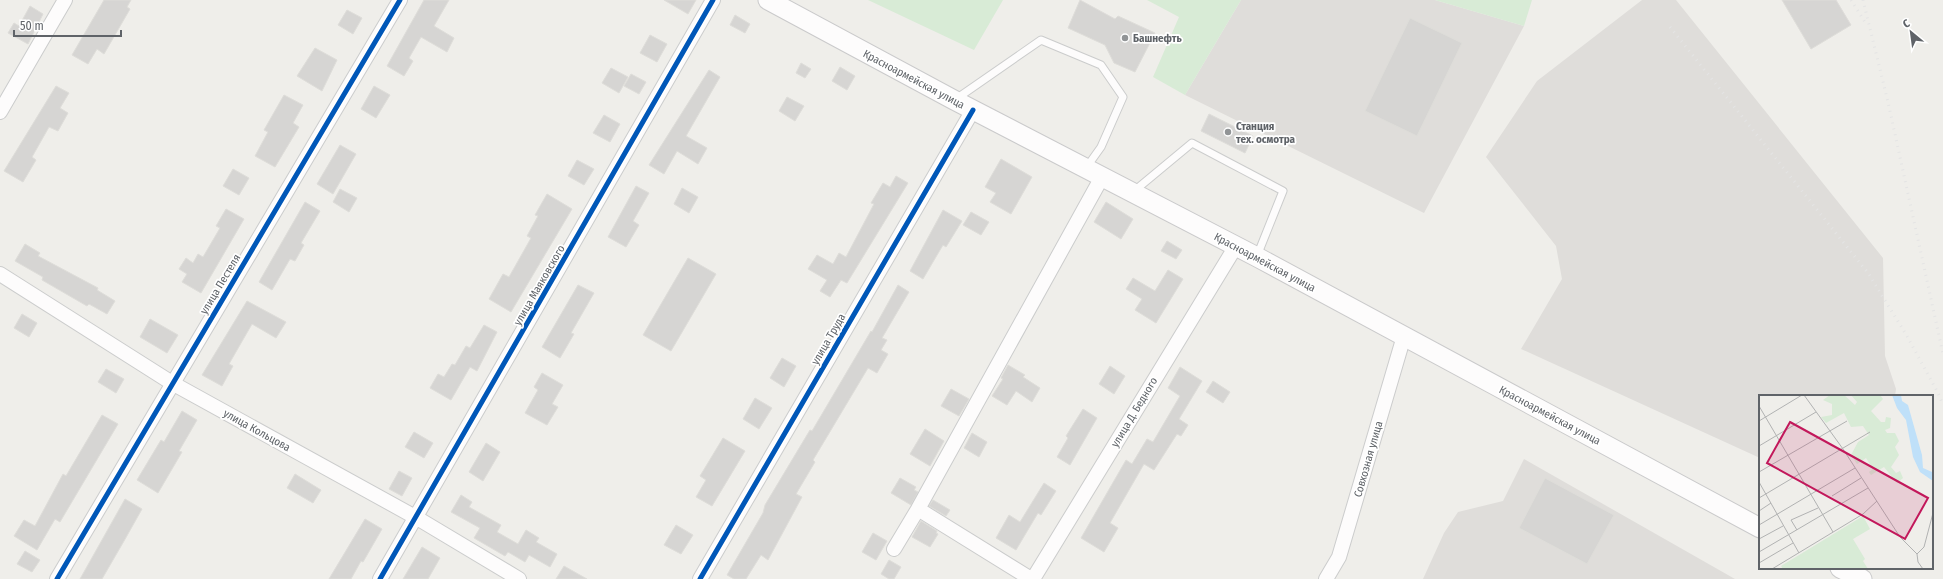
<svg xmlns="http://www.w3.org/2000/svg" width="1943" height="579" font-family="'Fira Sans Condensed',sans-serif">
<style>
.industrial{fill:#dfddda}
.green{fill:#d8ebd6}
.building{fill:#d6d5d3;stroke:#deddd9}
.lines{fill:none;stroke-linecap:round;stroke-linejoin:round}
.service-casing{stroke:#cbcccc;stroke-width:9}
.minor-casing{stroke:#cbcccc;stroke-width:16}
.secondary-casing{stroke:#cacacb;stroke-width:21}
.service{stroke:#fdfcfc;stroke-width:7}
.minor{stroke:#fdfcfc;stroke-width:14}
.secondary{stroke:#fdfcfc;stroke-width:19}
.rail{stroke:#e4e4e4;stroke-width:3;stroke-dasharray:1 5;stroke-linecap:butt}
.cycleway-casing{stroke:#fff;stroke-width:8}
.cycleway{stroke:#0057b8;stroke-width:5}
.poi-dot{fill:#919496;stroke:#fff;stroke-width:1.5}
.labels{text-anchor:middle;stroke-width:3.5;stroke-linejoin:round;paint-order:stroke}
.poi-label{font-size:11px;font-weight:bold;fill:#5f6368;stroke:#fff;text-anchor:start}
.street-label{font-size:11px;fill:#5f6368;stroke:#fff}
.inset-road{fill:none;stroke:#b1b2b2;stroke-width:1}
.view{fill:#c2185b;fill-opacity:0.15;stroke:#c2185b;stroke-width:2}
.inset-edge{fill:none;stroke:#5f6368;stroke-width:2}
</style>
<rect width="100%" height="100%" fill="#efeeea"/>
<path class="industrial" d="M1241,0H1435L1524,26L1424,213L1185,95Z
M1642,0H1676L1883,258L1885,356L1896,389L1895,396H1760V458L1521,349L1562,279L1556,246L1486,157L1537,81Z
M1524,459L1735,579H1423L1444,533L1458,512L1503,501Z"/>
<path class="green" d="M868,0H1003L974,50Z
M1147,0H1241L1185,95L1153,77L1179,17Z
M1435,0H1532L1524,26Z"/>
<path class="building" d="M104,0H131L127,7L130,9L104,54L97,49L88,64L72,55Z
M424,0H449L434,26L454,38L447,52L421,37L409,58L413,61L404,76L387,66Z
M664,0H696L688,14Z
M1080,0L1115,19L1118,16L1155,33L1135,72L1114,63L1105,45L1068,28Z
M1782,0H1836L1851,25L1811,49Z
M30,6L43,14L28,44L8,33L14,23L19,26Z
M347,10L362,18L353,34L338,25Z
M735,15L750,24L745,33L730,25Z
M1410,18L1462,43L1417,136L1365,111Z
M650,35L667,44L657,62L640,53Z
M315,48L337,60L322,91L297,76Z
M801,63L811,69L805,78L796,73Z
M840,67L855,76L847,90L832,81Z
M611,68L628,77L619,93L602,83Z
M709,70L720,77L686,136L707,148L698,164L677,151L664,174L649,165Z
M631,74L646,82L639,94L624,86Z
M56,86L69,93L60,108L68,113L58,131L49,127L32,157L36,160L23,182L4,171Z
M374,86L390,95L376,118L361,109Z
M284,95L303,105L293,123L299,127L275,167L255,156L268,132L264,130Z
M787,97L804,106L795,121L779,111Z
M1209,114L1253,136L1245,153L1201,131Z
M604,115L620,124L610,142L593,133Z
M340,145L356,154L333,194L317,184Z
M1001,159L1032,177L1011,214L990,202L996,193L985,187Z
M577,160L594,169L584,185L568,176Z
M233,169L249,178L239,195L223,186Z
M896,176L908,183L847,283L841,280L830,297L820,291L827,280L808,269L817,255L833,264L839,253L846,257L874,204L871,203L883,183L890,187Z
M636,186L649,193L633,221L639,225L626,247L608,237Z
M682,188L698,197L689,213L674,204Z
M340,189L357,198L349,212L333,202Z
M547,194L572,209L511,312L489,299L503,274L509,277L531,238L527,236L538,216L535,215Z
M305,202L320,211L301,243L304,245L295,261L290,259L272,290L259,282Z
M1106,202L1133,219L1121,239L1094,222Z
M226,209L244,219L201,293L182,282L187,274L179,269L186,258L193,263L198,254L203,257L220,228L216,226Z
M943,210L962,221L946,247L943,245L923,279L910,271Z
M971,212L989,222L981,235L963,225Z
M1167,241L1182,250L1176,259L1161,251Z
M25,244L40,253L38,256L98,288L97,290L115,301L107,314L89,304L87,306L42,280L43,277L15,261Z
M688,258L716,274L671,351L643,335Z
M1168,270L1183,279L1156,323L1135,310L1142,299L1126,289L1133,278L1155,291Z
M578,285L594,293L571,333L574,334L560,358L542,347Z
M898,285L909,292L882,338L887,340L881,350L888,354L877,373L868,368L828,435L813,460L815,462L796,494L802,497L768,560L761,555L746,579H734L727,575L763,513L765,505L810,430L812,431L871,331L872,332Z
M247,301L286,322L276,338L252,324L229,364L233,366L222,386L202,375Z
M22,314L37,323L29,337L14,328Z
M150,319L178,335L167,353L140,337Z
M484,325L497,332L477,371L470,367L451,400L430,388L438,374L444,377L452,364L455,365L466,346L470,348Z
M782,358L796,366L784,387L770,378Z
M1008,365L1025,375L1023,377L1040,388L1032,402L1016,391L1007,405L992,396L1003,379L1001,378Z
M1110,366L1125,376L1114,394L1099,384Z
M1180,367L1202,381L1179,419L1188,425L1181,436L1177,434L1154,470L1144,464L1110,523L1118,528L1104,552L1081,538L1126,460L1132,464L1147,439L1153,442L1180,396L1168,388Z
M106,369L124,379L116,393L98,382Z
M542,373L563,385L552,404L558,407L547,425L525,413L538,390L534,387Z
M1213,381L1230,392L1223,403L1206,392Z
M951,389L969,399L959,416L941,406Z
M755,398L772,408L759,429L743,419Z
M1083,409L1097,418L1070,465L1057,457L1068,438L1066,436Z
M182,411L197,420L179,451L182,452L158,493L137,480L161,440L164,442Z
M102,415L118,424L60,522L55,519L37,550L14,536L24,520L35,526L63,474L66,476Z
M925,429L944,441L930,466L910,454Z
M414,432L433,443L424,458L405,447Z
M972,433L987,442L979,457L964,448Z
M723,438L745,451L712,506L696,497L706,480L700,476Z
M486,443L500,452L483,481L469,472Z
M399,471L412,478L402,496L389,489Z
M295,474L321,490L313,503L287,488Z
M900,478L916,487L914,490L918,492L911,505L891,493Z
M1545,478L1614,515L1587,564L1519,528Z
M1044,483L1056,491L1041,515L1038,513L1016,550L996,538L1009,515L1020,522Z
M461,495L472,502L469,507L501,525L497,532L518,544L526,530L539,538L536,542L557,554L550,567L529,555L525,562L508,552L505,556L474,538L480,528L451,512Z
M125,499L142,509L124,541L102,579H80Z
M933,500L950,510L946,516L929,506Z
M365,519L382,529L363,562L361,561L351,579H329Z
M921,521L937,531L936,533L938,534L930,547L912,537Z
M676,525L693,535L681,554L664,545Z
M873,533L887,541L876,560L862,552Z
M422,547L440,558L428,579H403Z
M25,551L40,560L32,572L17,564Z
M889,560L901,567L894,579H889L881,574Z
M564,566L587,579H556Z"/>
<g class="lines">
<g class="service-casing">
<path id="service" d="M956,99L1041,40L1101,65L1123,97L1101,147L1086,168
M1133,192L1192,143L1283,191L1257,256"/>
</g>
<g class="minor-casing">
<path id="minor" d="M0,112L65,0
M0,274L172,383L417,518L519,579
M918,509L1031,579
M894,549L918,509L1102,177
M57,579L400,0
M380,579L713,0
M700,579L973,110
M1033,579L1236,246
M1326,579L1339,557L1404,336"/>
</g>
<g class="secondary-casing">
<path id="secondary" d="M768,0L954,100L1257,257L1760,528
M1840,568L1862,579"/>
</g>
<use href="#service" class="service"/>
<use href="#minor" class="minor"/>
<use href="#secondary" class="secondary"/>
<path class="rail" d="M1851,0L1865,22
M1863,0L1888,102L1943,354
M1670,27L1868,273L1907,336L1938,393L1943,405"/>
<g class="cycleway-casing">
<path id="cycleway" d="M57,579L400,0
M380,579L713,0
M700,579L973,110"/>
</g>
<use href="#cycleway" class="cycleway"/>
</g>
<g class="poi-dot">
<circle cx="1125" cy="38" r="4"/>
<circle cx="1228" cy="132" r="4"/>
</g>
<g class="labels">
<g class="poi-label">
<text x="1133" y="42">Башнефть</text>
<text x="1236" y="130">Станция<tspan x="1236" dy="13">тех. осмотра</tspan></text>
</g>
<g class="street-label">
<text transform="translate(914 79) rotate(28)" y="4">Красноармейская улица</text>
<text transform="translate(1265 262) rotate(28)" y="4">Красноармейская улица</text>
<text transform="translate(220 284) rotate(-59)" y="4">улица Пестеля</text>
<text transform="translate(539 285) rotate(-60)" y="4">улица Маяковского</text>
<text transform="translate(828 339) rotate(-60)" y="4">улица Труда</text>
<text transform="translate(1134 412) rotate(-59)" y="4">улица Д. Бедного</text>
<text transform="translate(1550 415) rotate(28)" y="4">Красноармейская улица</text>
<text transform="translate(257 430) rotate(29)" y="4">улица Кольцова</text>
<text transform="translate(1368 459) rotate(-74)" y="4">Совхозная улица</text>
</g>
</g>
<g transform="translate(1759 395)">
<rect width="174" height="174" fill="#efeeea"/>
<path d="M71,0H85L96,10L98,7L92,0H121L124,4L112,16L122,27H126L127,22L132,23L131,33L126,35L128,38H136L140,46L136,52L140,60L132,72L137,78L141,76L144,83L138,88L125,72L112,80L110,77L114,74L107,63L98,69L92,60L99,47L110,40L104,31L92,32L85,18L67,28L62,22L73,20V9L64,5ZM104,121L111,134L94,144L106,164L104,166L109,174H24L22,171Z" fill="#d8ebd6"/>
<path d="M133,0H142L143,6L149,10L163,60L164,73L173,77L174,86L161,77L154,62L147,25L138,13Z" fill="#bfe0f9"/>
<path class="inset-road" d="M45,0L84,54L141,142L158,159M0,11L74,137M0,26L43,0M0,51L57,17M0,77L88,26M0,87L40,158M73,101L102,83M0,103L111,37M0,116L12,108M0,130L96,73M38,135L32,125L59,113M0,144L24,131M0,157L109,93M158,159L165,152L174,118M158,159L159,167L164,174M0,168L34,148M13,174L104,119L118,106"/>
<path class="view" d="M31,27L169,103L146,144L8,68Z"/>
<rect width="174" height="174" class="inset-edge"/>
</g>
<g transform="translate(1911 32) rotate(331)" stroke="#ffffff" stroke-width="3" paint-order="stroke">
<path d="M0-3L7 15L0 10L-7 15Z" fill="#5f6368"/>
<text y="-6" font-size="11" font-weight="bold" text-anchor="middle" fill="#5f6368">С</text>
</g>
<path d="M14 30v6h107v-6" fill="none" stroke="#5f6368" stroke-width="2"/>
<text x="20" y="30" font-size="12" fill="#5f6368" stroke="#ffffff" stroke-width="3" paint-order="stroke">50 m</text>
</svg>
